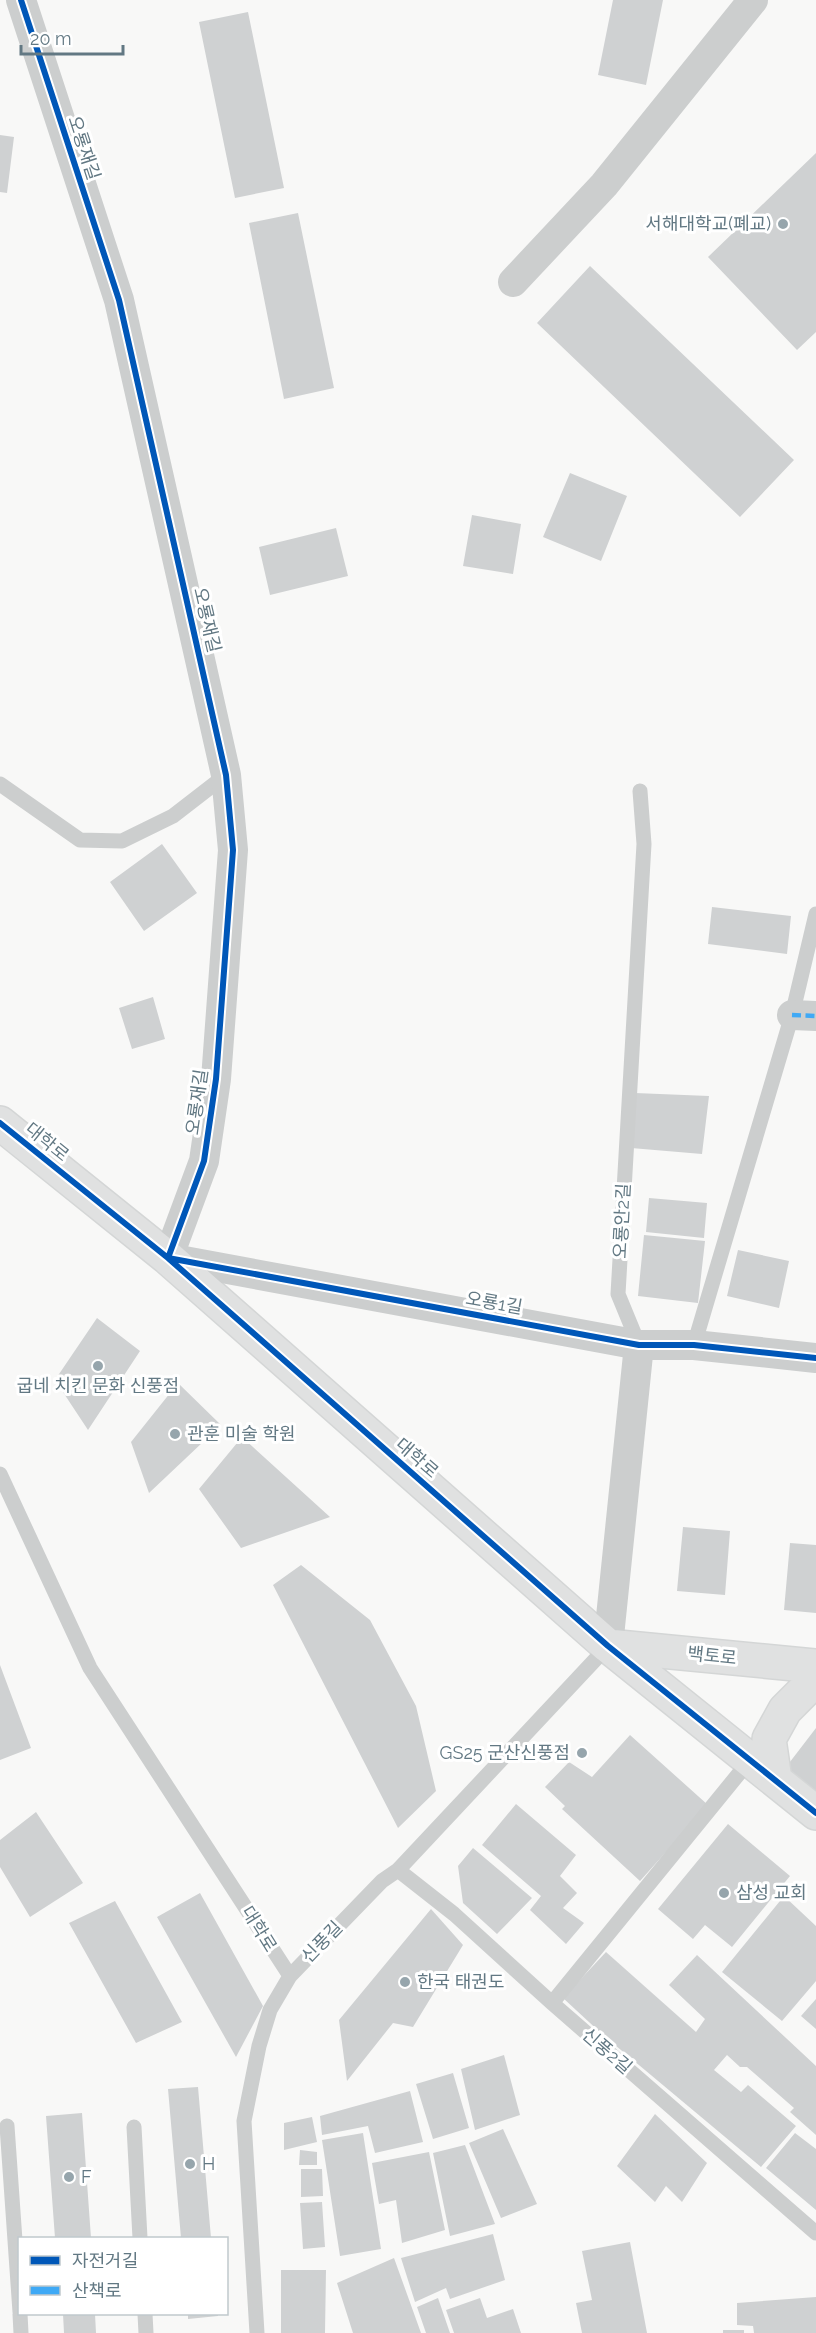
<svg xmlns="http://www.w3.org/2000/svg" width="816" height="2333" font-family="Raleway,'Noto Sans KR',sans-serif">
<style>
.building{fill:#cfd1d2}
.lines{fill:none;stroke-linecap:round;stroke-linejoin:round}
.secondary-casing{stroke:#d4d6d6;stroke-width:36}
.lane{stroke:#cccece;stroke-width:15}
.street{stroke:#cccece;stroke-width:30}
.secondary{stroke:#e0e1e1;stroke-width:33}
.quiet{stroke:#3fa9f5;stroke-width:4.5;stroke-dasharray:9 4.5;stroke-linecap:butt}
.cycleway-casing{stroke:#fff;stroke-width:10}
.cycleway{stroke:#0057b8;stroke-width:6}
.poi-dot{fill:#96a5ac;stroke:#fff;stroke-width:2}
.labels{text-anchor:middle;stroke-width:6;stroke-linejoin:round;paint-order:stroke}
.street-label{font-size:18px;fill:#627883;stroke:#fff}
.poi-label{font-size:18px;fill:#627883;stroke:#fff;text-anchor:start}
</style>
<rect width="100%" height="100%" fill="#f8f8f7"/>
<path class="building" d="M613,0H663L646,85L598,75Z
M248,12L284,188L235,198L199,22Z
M0,135L14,137L7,193L0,192Z
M816,153V332L797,350L708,257Z
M298,213L334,388L284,399L249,223Z
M590,266L794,460L740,517L537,323Z
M570,473L627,496L601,561L543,537Z
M472,515L521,524L513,574L463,566Z
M336,528L348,576L270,595L259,547Z
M162,844L197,893L144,931L110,882Z
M712,907L791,916L787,954L708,944Z
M153,997L165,1039L132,1049L119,1008Z
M635,1093L709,1096L702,1154L631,1148Z
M649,1198L707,1203L704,1238L646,1232Z
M644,1235L705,1241L698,1303L638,1296Z
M738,1250L789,1261L779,1308L727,1296Z
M97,1318L140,1351L88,1430L55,1380Z
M178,1383L221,1425L149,1493L131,1442Z
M242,1437L330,1517L241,1548L199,1489Z
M683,1527L730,1531L725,1595L677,1591Z
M790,1543L816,1545V1613L784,1610Z
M301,1565L370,1620L416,1706L436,1791L398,1828L273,1585Z
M0,1665L31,1748L0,1760Z
M816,1728V1796L783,1771Z
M630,1735L708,1805L640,1881L562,1809L565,1806L545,1787L569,1762L592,1777Z
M516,1804L576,1855L560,1876L577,1893L563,1908L584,1923L566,1944L530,1910L541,1896L482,1845Z
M36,1812L83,1883L30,1917L0,1867V1840Z
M728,1824L790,1876L732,1947L705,1925L693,1939L658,1909Z
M473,1848L532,1898L497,1934L463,1903L458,1866Z
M200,1893L263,2006L236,2057L157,1917Z
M784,1896L816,1926V1981L782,2021L722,1972Z
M115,1901L182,2022L136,2043L69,1923Z
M431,1909L463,1945L413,2027L393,2023L347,2081L339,2020Z
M606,1952L696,2032L705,2019L669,1985L697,1955L816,2066V2135L790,2112L794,2108L747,2067H740L727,2055L714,2070L741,2092L748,2085L796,2126L761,2167L603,2035L563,1998Z
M816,1999V2029L801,2016Z
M504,2055L520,2115L475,2130L461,2069Z
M453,2073L469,2128L433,2139L416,2084Z
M198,2087L211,2238H181L168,2089Z
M410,2091L423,2142L375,2153L368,2126L322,2135L320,2116Z
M82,2113L91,2238H55L46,2116Z
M655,2114L707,2163L682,2202L666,2186L655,2202L617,2166Z
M312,2117L317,2142L284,2150V2123Z
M503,2129L537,2204L501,2218L469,2143Z
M363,2133L381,2249L340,2256L322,2140Z
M795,2133L816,2149V2210L766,2168Z
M465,2145L495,2224L450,2236L433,2153Z
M300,2150L317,2152V2165H299Z
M429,2152L445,2230L402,2243L396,2200L379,2204L372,2163Z
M301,2169H322L323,2196L301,2197Z
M322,2202L325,2247L303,2249L300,2203Z
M493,2234L505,2280L450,2299L446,2288L415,2302L401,2258Z
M630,2242L647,2333H582L576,2303L592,2300L582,2251Z
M394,2258L421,2333H353L337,2283Z
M281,2270H326L325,2333H281Z
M816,2297V2333H754L753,2326L737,2325V2303Z
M438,2298L450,2333H426L417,2307Z
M480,2298L487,2318L513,2309L521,2333H454L446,2310Z
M63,2314H95L96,2333H64Z
M188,2314H218V2316L188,2319Z
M723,2330H744V2333H723Z"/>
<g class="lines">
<g class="secondary-casing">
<path id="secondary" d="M0,1123L168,1258L608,1646L816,1813
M608,1646L816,1666
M775,1780L769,1739L785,1710L816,1679"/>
</g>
<path class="lane" d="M0,784L80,840L122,841L173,816L226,775
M639,1345L618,1294L644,844L640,791
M694,1345L792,1015L816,914
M0,1474L90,1668L290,1976
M398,1870L454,1914L552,2003L816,2233
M552,2003L750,1760
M7,2126L20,2312
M134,2127L140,2238
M20,2314L21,2333
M145,2314L146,2333
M257,2333L244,2121L259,2046L270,2010L290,1976L382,1881L398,1870L608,1646"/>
<path class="street" d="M21,0L119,300L226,775L233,850L216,1079L204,1161L168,1258L639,1345H694L816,1358
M513,282L604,185L753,0
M792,1015L816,1016
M608,1646L639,1345"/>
<use href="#secondary" class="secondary"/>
<path class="quiet" d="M792,1015L816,1016"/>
<g class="cycleway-casing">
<path id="cycleway" d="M21,0L119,300L226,775L233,850L216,1079L204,1161L168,1258L639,1345H694L816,1358
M0,1123L168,1258L608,1646L816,1813"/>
</g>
<use href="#cycleway" class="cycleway"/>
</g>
<g class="poi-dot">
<circle cx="783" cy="224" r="6"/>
<circle cx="98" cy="1366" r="6"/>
<circle cx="175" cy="1434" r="6"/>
<circle cx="582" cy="1753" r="6"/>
<circle cx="724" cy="1893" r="6"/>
<circle cx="405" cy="1982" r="6"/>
<circle cx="190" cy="2164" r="6"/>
<circle cx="69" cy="2177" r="6"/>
</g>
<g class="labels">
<g class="street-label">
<text transform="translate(84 148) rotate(72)" y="6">오룡재길</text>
<text transform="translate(207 620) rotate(77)" y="6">오룡재길</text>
<text transform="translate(197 1102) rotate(-82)" y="6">오룡재길</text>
<text transform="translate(47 1142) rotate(39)" y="6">대학로</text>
<text transform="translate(622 1221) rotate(-87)" y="6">오룡안2길</text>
<text transform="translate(494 1303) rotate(10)" y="6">오룡1길</text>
<text transform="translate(417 1458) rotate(41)" y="6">대학로</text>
<text transform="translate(712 1656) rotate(6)" y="6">백토로</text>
<text transform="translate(259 1929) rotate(58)" y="6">대학로</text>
<text transform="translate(322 1942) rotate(-46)" y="6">신풍길</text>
<text transform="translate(607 2051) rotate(41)" y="6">신풍2길</text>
</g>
<g class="poi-label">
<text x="771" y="230" text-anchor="end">서해대학교(폐교)</text>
<text x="98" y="1392" text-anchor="middle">굽네 치킨 문화 신풍점</text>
<text x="187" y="1440">관훈 미술 학원</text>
<text x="570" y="1759" text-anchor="end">GS25 군산신풍점</text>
<text x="736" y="1899">삼성 교회</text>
<text x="417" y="1988">한국 태권도</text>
<text x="202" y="2170">H</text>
<text x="81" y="2183">F</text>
</g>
</g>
<rect x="18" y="2237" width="210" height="78" fill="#ffffff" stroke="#c0c9cd" stroke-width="1.5"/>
<rect x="30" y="2256" width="30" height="9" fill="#0057b8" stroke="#c0c9cd" stroke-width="1.5"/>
<text x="72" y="2267" font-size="18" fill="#627883">자전거길</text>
<rect x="30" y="2286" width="30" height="9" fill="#3fa9f5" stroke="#c0c9cd" stroke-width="1.5"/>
<text x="72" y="2297" font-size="18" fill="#627883">산책로</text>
<path d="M21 45v9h102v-9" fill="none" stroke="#627883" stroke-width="3"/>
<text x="30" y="45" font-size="18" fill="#627883" stroke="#ffffff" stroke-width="4.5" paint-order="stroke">20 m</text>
</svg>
